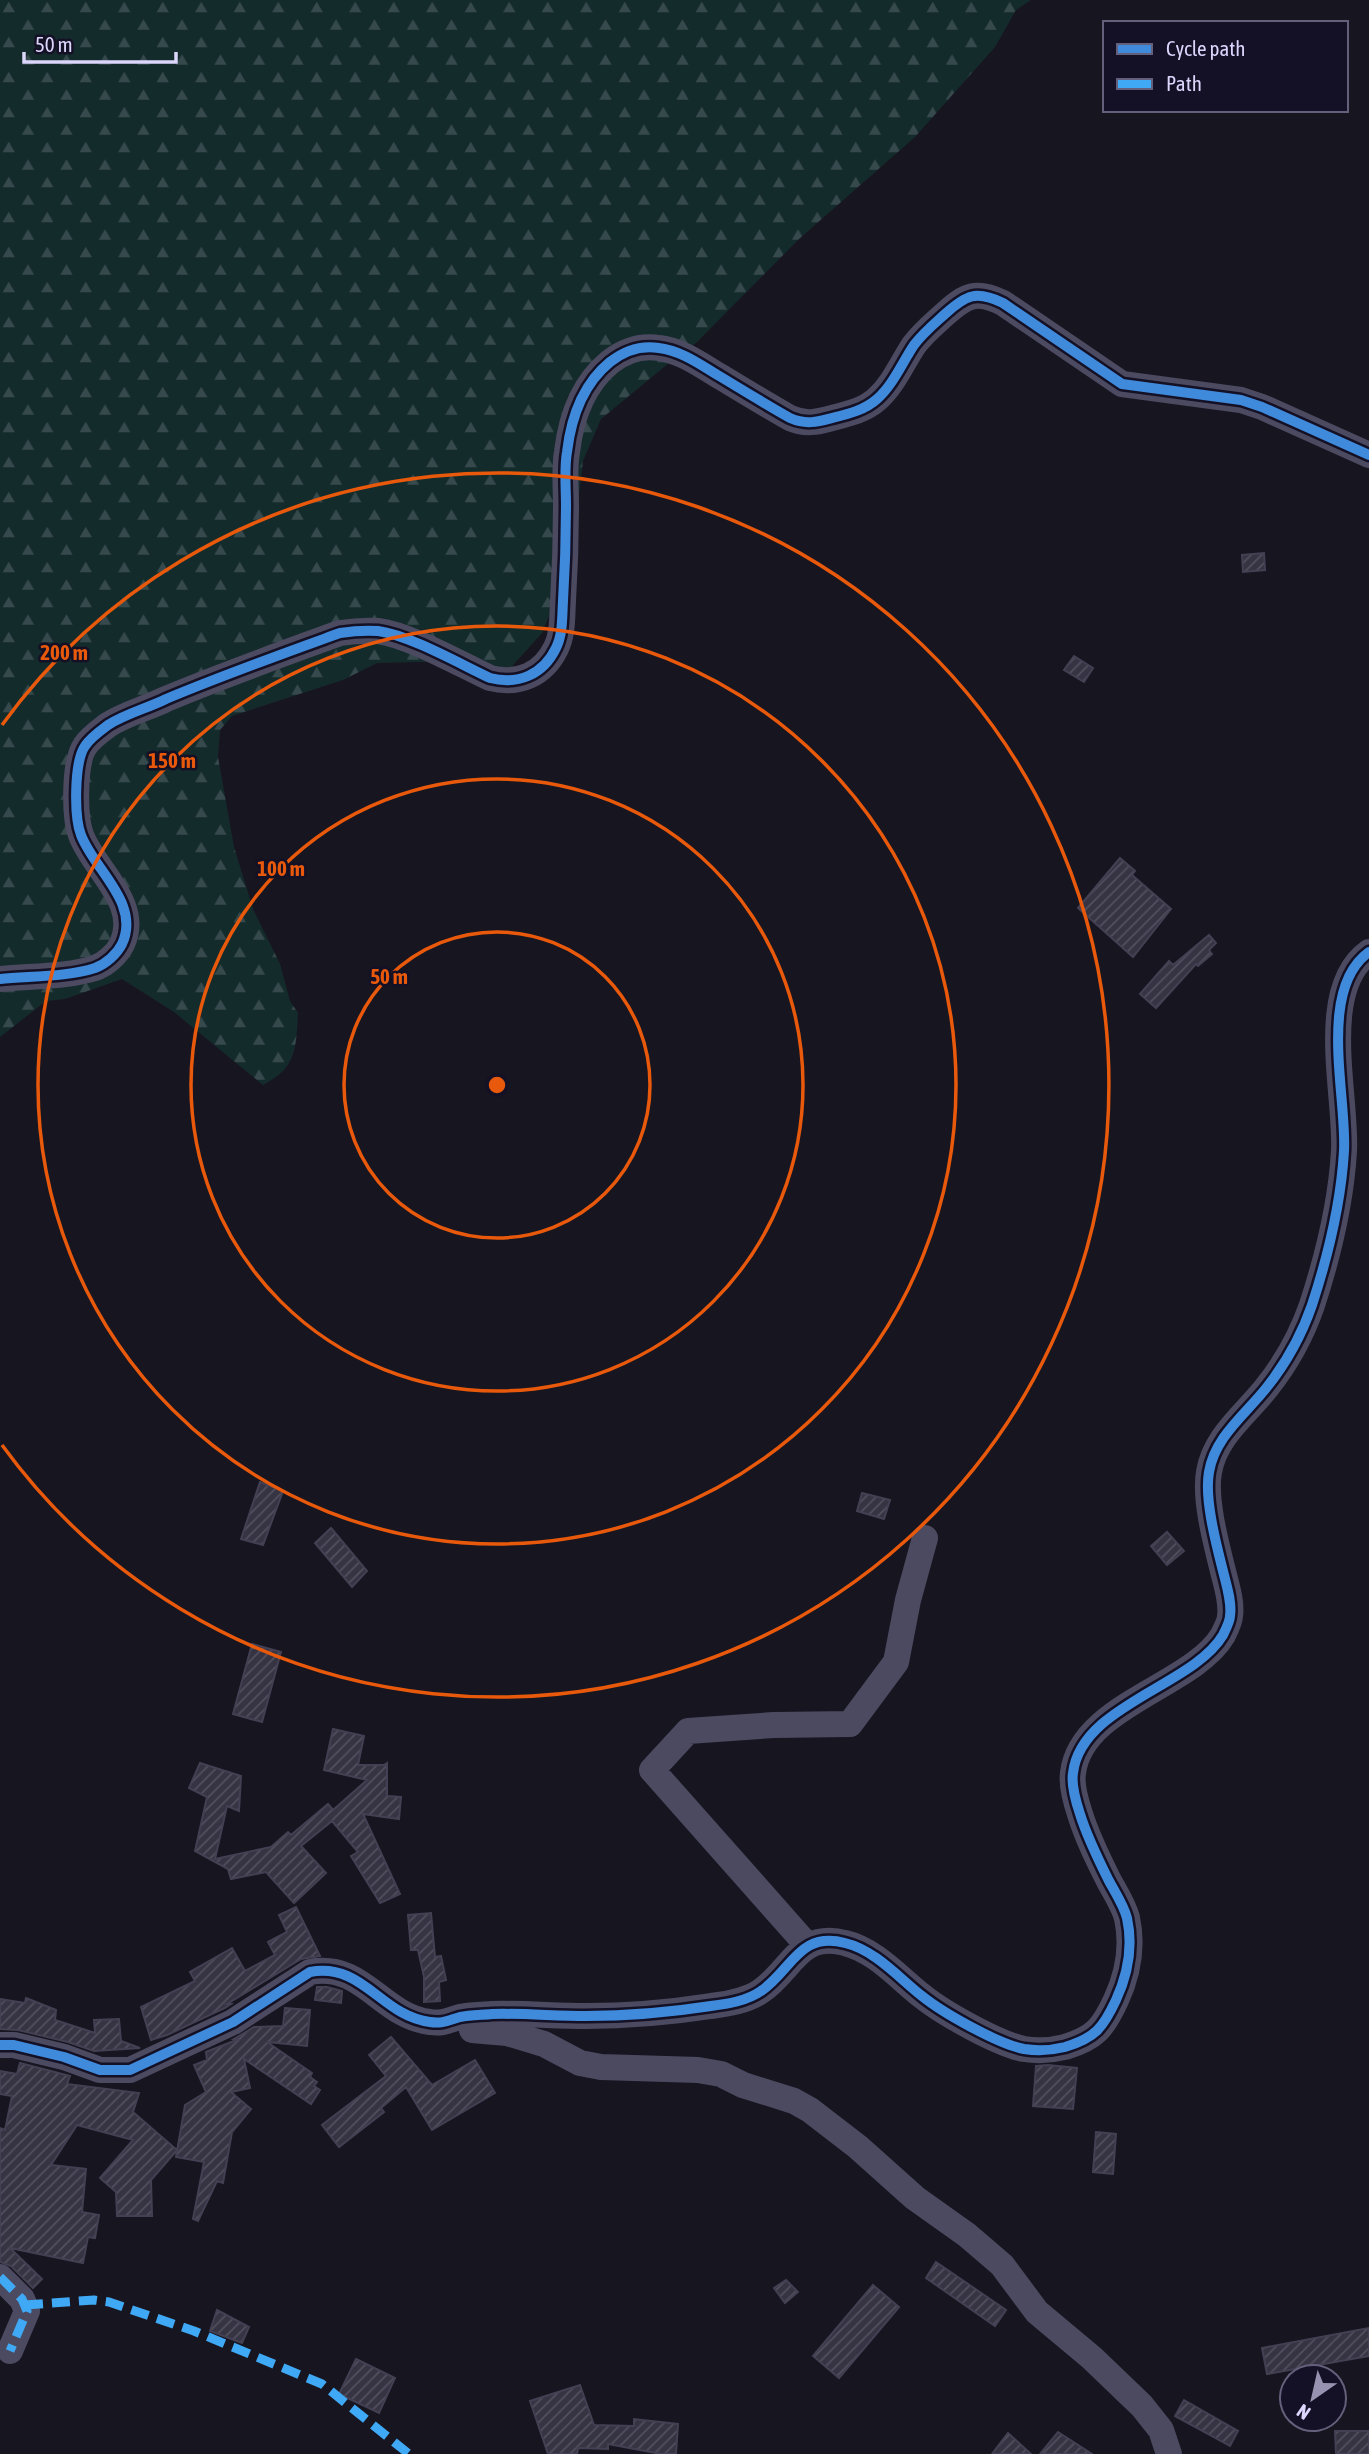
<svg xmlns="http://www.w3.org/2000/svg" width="1369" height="2454" font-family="'Asap Condensed',sans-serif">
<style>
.forest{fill:url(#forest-firs)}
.building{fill:url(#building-hatch);stroke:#444053;stroke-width:2}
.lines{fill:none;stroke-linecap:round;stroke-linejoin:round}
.minor{stroke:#4c4a60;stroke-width:26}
.quiet{stroke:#3fa9f5;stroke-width:9;stroke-dasharray:18 9;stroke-linecap:butt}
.cycleway-casing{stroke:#141025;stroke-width:15}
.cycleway{stroke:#408adc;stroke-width:10}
.ring{fill:none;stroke:#e8590c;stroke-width:3.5}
.centre{fill:#e8590c;stroke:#141025;stroke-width:3.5}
.ring-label{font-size:21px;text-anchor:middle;font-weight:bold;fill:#e8590c;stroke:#141025;stroke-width:5;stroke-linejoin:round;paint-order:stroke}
</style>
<defs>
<pattern id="forest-firs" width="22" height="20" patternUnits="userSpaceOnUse" patternTransform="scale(1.75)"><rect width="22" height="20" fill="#142b2c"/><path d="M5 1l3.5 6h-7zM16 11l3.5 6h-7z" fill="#36494c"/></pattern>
<pattern id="building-hatch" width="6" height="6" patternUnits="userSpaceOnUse" patternTransform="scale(1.75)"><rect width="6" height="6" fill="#363342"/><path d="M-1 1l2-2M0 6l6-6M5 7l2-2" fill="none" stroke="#52505e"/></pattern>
</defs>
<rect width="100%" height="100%" fill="#171520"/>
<path class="forest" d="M0,0H1031L1016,10L995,47L915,137L799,239L696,343L681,353L601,419L583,461L571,563L542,633L506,673L463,661L377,663L343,680L232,716L220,730L218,757L234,847L253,909L280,964L290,1001L298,1013C296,1047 297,1068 263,1085L174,1012L122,979L65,999L46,1001L0,1037Z"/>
<path class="building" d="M1264,553L1265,570L1243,572L1242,555Z
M1074,656L1093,668L1084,682L1064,670Z
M1120,858L1135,871L1132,875L1171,909L1133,957L1078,908Z
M1209,935L1216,943L1209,950L1212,954L1198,966L1196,964L1156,1008L1140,994L1169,961L1173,965Z
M260,1482L283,1491L263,1545L241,1539Z
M862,1493L890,1500L884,1519L857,1511Z
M331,1528L367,1571L352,1587L315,1543Z
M1167,1532L1184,1551L1167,1565L1151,1546Z
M252,1644L281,1652L262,1722L233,1714Z
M333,1729L364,1736L358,1765H384L387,1763V1796L401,1797L399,1819L363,1814L400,1894L380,1903L351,1856L358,1852L332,1821L301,1846L326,1873L294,1903L266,1872L231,1879L228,1869L195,1851L207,1797L189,1788L200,1763L241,1776L239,1811L227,1806L215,1859L271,1847L288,1832L291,1835L328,1804L333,1810L367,1780L324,1770Z
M296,1907L320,1956L301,1959L227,2004H231L225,2008L167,2035L151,2040L141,2007L195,1981L190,1972L232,1948L245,1971L275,1955L268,1942L287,1932L279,1915Z
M431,1913L435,1957L441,1956L446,1980L439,1982L440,2001L424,2002V1977L418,1950H411L408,1915Z
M317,1987H327L342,1991L341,2003L315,2000Z
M26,1998L56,2010L55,2020L95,2033L94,2020L119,2019L121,2041L140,2048L94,2051L68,2042L18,2030L0,2029V1999L25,2003Z
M285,2008L310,2010L307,2046L267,2042L312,2073L310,2077L317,2082L314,2086L320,2090L311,2104L244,2059L250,2088L231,2092L251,2109L232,2132L223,2183L217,2181L198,2221L193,2219L204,2162L176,2157L185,2105L206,2092L194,2065L207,2060L206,2052L239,2039H234L254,2027L283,2026Z
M391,2037L432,2085L475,2060L495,2093L432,2130L406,2087L381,2108L384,2112L339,2147L322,2125L386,2076L369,2055Z
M20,2063L70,2076L67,2084L139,2093L133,2112L177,2150L151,2180L152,2216H117L116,2192L100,2178L133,2140L77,2125L51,2165L86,2169L82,2212L99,2215L95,2238L88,2237L83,2263L10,2248L42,2279L33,2288L11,2266L0,2262V2128L5,2130L12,2096L0,2094V2071L17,2074Z
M1048,2065L1077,2068L1073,2109L1033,2106L1036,2066Z
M1096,2132L1116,2134L1113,2174L1093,2172Z
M936,2262L1006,2310L995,2326L926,2278Z
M786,2280L798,2292L785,2303L774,2288Z
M873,2285L899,2307L839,2378L813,2356Z
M217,2310L249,2327L242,2343L210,2331Z
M1369,2328V2356L1267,2374L1262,2348Z
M356,2359L395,2378L379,2413L339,2394Z
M580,2385L594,2425L634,2426V2419L678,2424L676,2454H661L608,2444V2449L578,2448L577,2454H548L530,2401Z
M1184,2400L1238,2431L1230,2446L1175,2416Z
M1335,2431H1369V2454H1336Z
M1058,2432L1092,2454H1040Z
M1008,2433L1031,2454H992Z"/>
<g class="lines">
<path class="minor" d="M0,979C29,976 68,977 95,968C106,964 117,954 122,944C141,903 94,870 81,835C74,817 74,762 85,746C90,738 100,731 108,725C125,714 148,708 166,699C223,675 282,654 340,633C353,631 365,630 378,631C409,635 460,664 490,678C518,685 543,675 556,648C563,634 562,617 563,601C565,569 566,537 566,505C566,487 564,469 567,452C571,418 583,384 610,362C624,351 641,345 659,348C683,351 702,366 721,377C744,391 767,405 790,418C806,425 817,422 832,418C848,414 865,410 877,399C893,385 902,363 914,345C923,333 934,324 945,314C966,295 976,290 1003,303L1122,384L1241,400L1262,407L1369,455
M807,1945L652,1770L688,1731L774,1725L850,1724L896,1662L908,1600L925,1538
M472,2030L507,2033L544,2044L580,2063L601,2067L698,2070L721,2074L743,2085L794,2101L810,2110L858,2147L915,2198L967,2235L1002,2265L1037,2312L1092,2358L1142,2406L1161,2430L1169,2454
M0,2045H14L64,2057L100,2070H130L233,2022L310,1972C363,1962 381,2016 430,2022C443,2024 449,2020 460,2017C470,2015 482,2015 492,2014C523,2013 555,2016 586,2016C625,2016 672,2012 711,2006C727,2004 747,2001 761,1991C792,1970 799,1931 845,1943C875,1950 899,1978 922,1996C943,2013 998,2044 1024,2049C1037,2051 1053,2050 1065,2047C1095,2038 1103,2028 1116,2000C1128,1974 1133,1946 1127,1918C1124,1906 1115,1892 1109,1881C1098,1859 1087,1837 1080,1814C1076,1802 1071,1785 1073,1773C1081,1705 1193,1686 1223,1635C1225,1631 1230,1620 1230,1616C1232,1603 1227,1587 1224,1575C1217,1547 1204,1500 1209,1472C1215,1436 1246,1414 1267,1387C1286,1363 1302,1334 1312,1305C1328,1256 1341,1202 1344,1151C1347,1096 1317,989 1369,952
M0,2277L22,2299L27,2311L10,2351"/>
<path class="quiet" d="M0,2277L22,2299L27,2311L10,2351
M25,2305L94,2300L109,2302L194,2331L322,2384L409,2454"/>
<g class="cycleway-casing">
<path id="cycleway" d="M0,979C29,976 68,977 95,968C106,964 117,954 122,944C141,903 94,870 81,835C74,817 74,762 85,746C90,738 100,731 108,725C125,714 148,708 166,699C223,675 282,654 340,633C353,631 365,630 378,631C409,635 460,664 490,678C518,685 543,675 556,648C563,634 562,617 563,601C565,569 566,537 566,505C566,487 564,469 567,452C571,418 583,384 610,362C624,351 641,345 659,348C683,351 702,366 721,377C744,391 767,405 790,418C806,425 817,422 832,418C848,414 865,410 877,399C893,385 902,363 914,345C923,333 934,324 945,314C966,295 976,290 1003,303L1122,384L1241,400L1262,407L1369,455
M0,2045H14L64,2057L100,2070H130L233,2022L310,1972C363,1962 381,2016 430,2022C443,2024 449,2020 460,2017C470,2015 482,2015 492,2014C523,2013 555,2016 586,2016C625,2016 672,2012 711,2006C727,2004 747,2001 761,1991C792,1970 799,1931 845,1943C875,1950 899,1978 922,1996C943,2013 998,2044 1024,2049C1037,2051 1053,2050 1065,2047C1095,2038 1103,2028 1116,2000C1128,1974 1133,1946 1127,1918C1124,1906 1115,1892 1109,1881C1098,1859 1087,1837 1080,1814C1076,1802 1071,1785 1073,1773C1081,1705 1193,1686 1223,1635C1225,1631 1230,1620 1230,1616C1232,1603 1227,1587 1224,1575C1217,1547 1204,1500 1209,1472C1215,1436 1246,1414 1267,1387C1286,1363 1302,1334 1312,1305C1328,1256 1341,1202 1344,1151C1347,1096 1317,989 1369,952"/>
</g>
<use href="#cycleway" class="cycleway"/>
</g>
<g class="ring">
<circle cx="497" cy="1085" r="153"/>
<circle cx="497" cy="1085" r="306"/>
<circle cx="497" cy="1085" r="459"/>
<path d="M2 725A612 612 0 1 1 2 1445"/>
</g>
<circle cx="497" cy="1085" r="10" class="centre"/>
<g class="ring-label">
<text x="64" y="660">200 m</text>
<text x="172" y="768">150 m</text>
<text x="281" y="876">100 m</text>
<text x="389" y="984">50 m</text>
</g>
<rect x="1103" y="21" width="245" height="91" fill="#141025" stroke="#645f7b" stroke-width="2"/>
<rect x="1117" y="44" width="35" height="10" fill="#408adc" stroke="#645f7b" stroke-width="2"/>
<text x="1166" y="56" font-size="21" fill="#dcd6fd">Cycle path</text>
<rect x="1117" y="79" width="35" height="10" fill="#3fa9f5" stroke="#645f7b" stroke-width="2"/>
<text x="1166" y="91" font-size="21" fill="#dcd6fd">Path</text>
<g transform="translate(1313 2398) rotate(214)"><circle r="33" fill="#141025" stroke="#645f7b" stroke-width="2"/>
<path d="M0-5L12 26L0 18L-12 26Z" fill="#9792b0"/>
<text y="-10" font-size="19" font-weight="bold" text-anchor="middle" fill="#dcd6fd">N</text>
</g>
<path d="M24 52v10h152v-10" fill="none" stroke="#dcd6fd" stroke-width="3.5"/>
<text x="35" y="52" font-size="21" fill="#dcd6fd" stroke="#141025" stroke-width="5" paint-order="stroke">50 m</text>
</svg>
